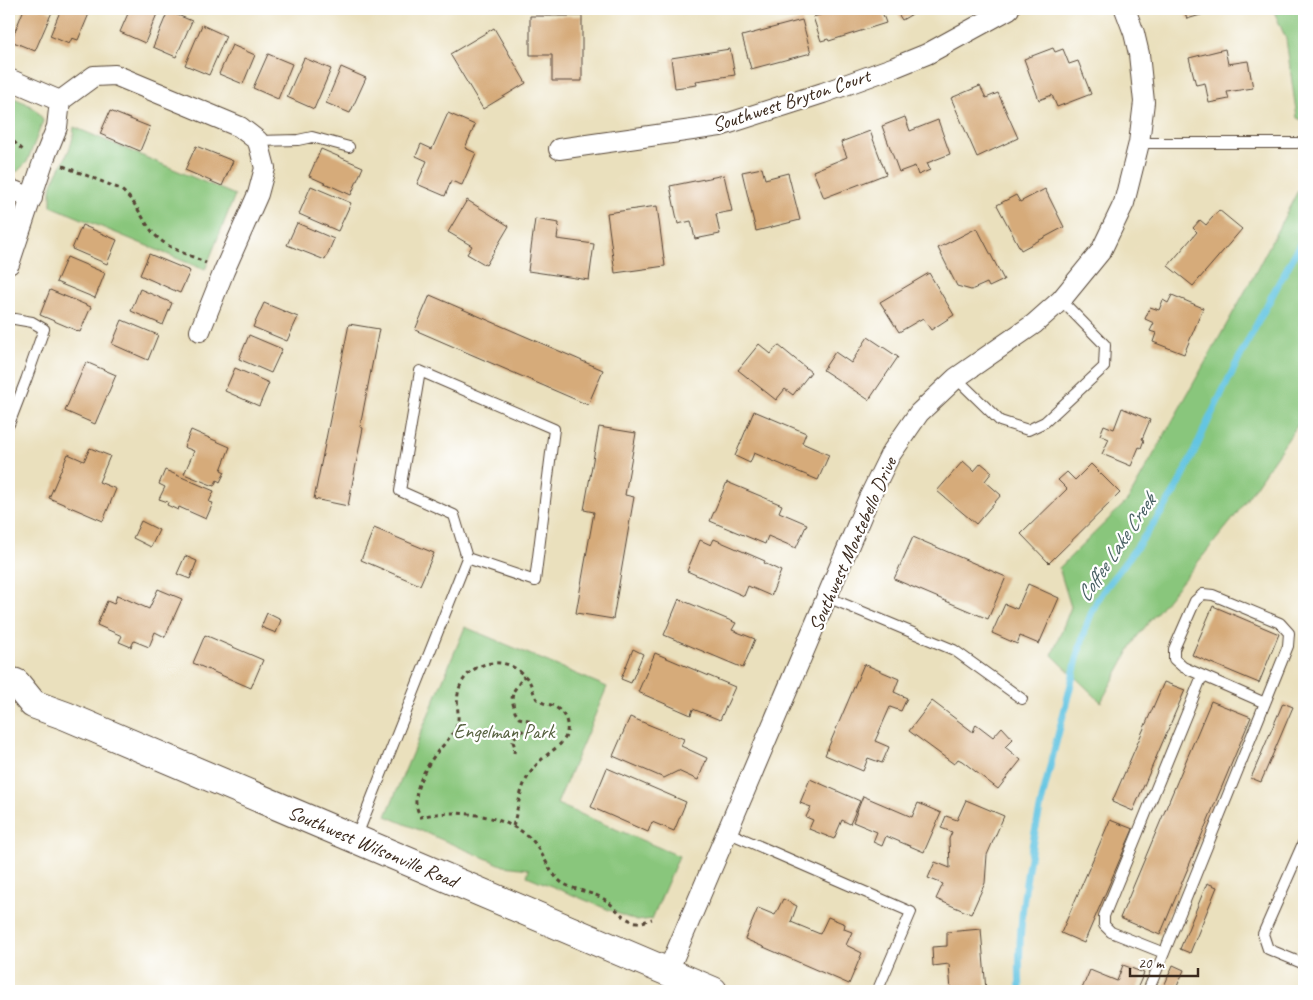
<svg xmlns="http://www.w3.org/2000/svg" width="1313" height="1000" font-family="Caveat,sans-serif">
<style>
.green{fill:#89c67c;stroke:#62784d}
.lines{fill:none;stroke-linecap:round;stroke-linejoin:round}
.stream{stroke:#64c5e2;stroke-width:7}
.building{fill:#d6ab7a}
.lane-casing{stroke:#554536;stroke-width:12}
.street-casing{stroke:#554536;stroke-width:22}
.secondary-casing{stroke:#554536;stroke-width:30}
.path{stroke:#554536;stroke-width:3;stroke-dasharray:4 4;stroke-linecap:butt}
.lane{stroke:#fff;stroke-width:10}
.street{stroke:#fff;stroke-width:20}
.secondary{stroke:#fff;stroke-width:28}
.labels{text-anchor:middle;stroke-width:4.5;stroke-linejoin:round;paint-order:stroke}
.street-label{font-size:20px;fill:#3b2a1e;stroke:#fff}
.park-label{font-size:20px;fill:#56613f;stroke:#fff}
.water-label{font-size:21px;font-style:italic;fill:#496063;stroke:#fff}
</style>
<rect width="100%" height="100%" fill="#fff"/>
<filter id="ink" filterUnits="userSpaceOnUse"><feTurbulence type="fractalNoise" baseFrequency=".02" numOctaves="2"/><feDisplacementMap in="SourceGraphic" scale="10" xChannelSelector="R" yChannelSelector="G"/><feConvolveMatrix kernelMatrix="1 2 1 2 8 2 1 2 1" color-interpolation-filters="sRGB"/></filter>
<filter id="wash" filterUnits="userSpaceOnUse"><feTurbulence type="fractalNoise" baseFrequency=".0096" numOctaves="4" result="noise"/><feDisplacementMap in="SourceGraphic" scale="20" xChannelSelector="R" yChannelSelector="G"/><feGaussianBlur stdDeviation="1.12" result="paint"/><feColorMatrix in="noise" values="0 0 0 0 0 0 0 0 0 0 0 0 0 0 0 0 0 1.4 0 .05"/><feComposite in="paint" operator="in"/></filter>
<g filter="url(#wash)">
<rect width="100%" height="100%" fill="#eae0bd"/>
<path class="green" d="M1273,9H1304V121L1297,118L1286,39Z
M9,96C23,102 37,106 43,121L27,162L18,171L9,173Z
M74,127L235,195L205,270L51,206V190L52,184C60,166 74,148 74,127Z
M1304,179V412L1297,426L1233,519L1136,638L1101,702L1052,655L1071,607L1059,568L1128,500L1252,279Z
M465,627L607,687L557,804L679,856L652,919L637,921L631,919L527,876L529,869L504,866L386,816Z"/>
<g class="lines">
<path class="stream" d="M1020,991C1015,894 1042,797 1066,704C1075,671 1080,637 1095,605C1101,592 1112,580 1121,568C1140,543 1159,518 1175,491C1190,465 1200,436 1214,409C1242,351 1272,294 1304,238"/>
</g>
<g id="blocks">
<path class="building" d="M24,9H44L52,12L35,51L11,41Z
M61,9H91L78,40L72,38L69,44L50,36Z
M130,9H159L145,43L120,32Z
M840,9H881L886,23L829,41L828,39L821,41L813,17Z
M895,9H921L902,20Z
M1184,9H1221L1187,19Z
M168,11L192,21L176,57L153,47Z
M530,16H582V81H552V55H530Z
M802,20L811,53L751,69L742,36Z
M202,25L226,36L209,75L185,65Z
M494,28L526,83L483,109L450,54Z
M232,45L255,55L243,84L219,74Z
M1053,48L1055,52L1063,49L1069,64L1078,61L1091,94L1057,107L1052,95L1039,100L1024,59Z
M730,49L735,75L696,81L697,85L675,88L671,58Z
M1225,49L1228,64L1248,61L1253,88L1227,92L1229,99L1209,103L1205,83L1196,85L1189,58Z
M268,54L292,64L278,99L253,88Z
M304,58L331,69L314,109L287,97Z
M341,67L366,78L350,113L326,103Z
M980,86L986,98L998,93L1018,138L977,157L951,98Z
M110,111L150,127L140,151L100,134Z
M448,113L475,125L465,148L476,153L462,185L451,181L445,196L417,184L427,161L416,156L421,144L432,149Z
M905,117L910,131L938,120L950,154L927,163L930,170L918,175L915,166L899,172L882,126Z
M870,131L886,174L824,198L813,171L847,157L841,142Z
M196,146L233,161L222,186L185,170Z
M321,149L363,167L351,195L309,176Z
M762,168L765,179L788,173L800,220L756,231L742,172Z
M724,175L732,211L716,214L720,234L695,239L691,221L678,224L670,186Z
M311,186L351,203L338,231L299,214Z
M1045,189L1064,227L1021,250L997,205L1016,195L1020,202Z
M467,200L509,226L486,265L467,254L472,246L448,232Z
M657,206L665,266L615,273L607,213Z
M1219,210L1242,229L1193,286L1168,266L1197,232L1193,228L1200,220L1206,225Z
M535,219L559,223L557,239L594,244L589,280L528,271Z
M297,223L334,239L325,260L287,245Z
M82,225L117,240L107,264L72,249Z
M977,228L1004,280L989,287L987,283L971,290L957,286L938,248Z
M149,254L190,271L180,293L140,275Z
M67,257L105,273L95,298L56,282Z
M929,273L954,315L931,330L923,318L899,332L880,302Z
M140,289L172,303L163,325L131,311Z
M50,290L91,307L80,332L40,315Z
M430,295L603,370L588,405L415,330Z
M1172,295L1203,308L1184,354L1153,342L1156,333L1150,331L1154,323L1145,319L1150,307L1159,310L1163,300L1168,303Z
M264,303L298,317L287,341L253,327Z
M122,320L158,335L148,360L112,344Z
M349,324L379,329L360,427L363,428L348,506L314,499Z
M249,335L282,349L271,373L239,359Z
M868,337L898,357L869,400L823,370L835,352L851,363Z
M759,344L771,354L778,345L811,372L793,395L785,389L776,400L738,370Z
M86,362L116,375L95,424L65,411Z
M235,368L269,383L259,406L225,391Z
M1122,408L1150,420L1142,439L1144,440L1141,448L1139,447L1131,466L1102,454L1109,439L1100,435L1104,425L1114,429Z
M754,411L806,433L802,443L829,455L818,480L754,453L750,463L735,456Z
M599,427L636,433L625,495L634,497L613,619L576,613L594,512L584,510Z
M191,430L230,447L221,470L225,472L220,482L217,480L214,486L184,474L194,451L184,447Z
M90,448L110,456L99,482L116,489L103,521L49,498L68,454L84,461Z
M963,461L974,471L981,463L992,472L985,481L1001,495L976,524L937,491Z
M1091,464L1120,493L1049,563L1021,534L1067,489L1058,480L1067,472L1075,480Z
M165,470L214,491L209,502L213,503L206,519L179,507L178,510L167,505L168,502L159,499L165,487L159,484Z
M727,482L782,505L779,512L807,524L796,548L768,536L765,544L710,521Z
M141,521L159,530L151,547L133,538Z
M374,528L434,553L420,585L361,560Z
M913,537L1006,577L988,619L894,579Z
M714,539L765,561L764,563L781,571L771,596L748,586L744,596L687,571L700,540L711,545Z
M185,556L197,561L190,579L177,574Z
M1028,584L1059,598L1039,644L1020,636L1017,644L992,633L1005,604L1017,609Z
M158,589L182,599L165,637L155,632L149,647L134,641L131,647L119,642L122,636L97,625L107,601L114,604L117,595L149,609Z
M679,599L736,623L732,630L755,639L743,668L664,635Z
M1213,606L1279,634L1259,683L1192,655Z
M267,613L281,620L276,633L261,627Z
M205,635L263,660L251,688L193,663Z
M633,649L643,654L631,683L621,679Z
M655,653L735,687L720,720L693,709L691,715L638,692Z
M864,664L899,679L894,692L907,698L901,711L890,707L875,741L889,747L882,763L868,758L863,771L825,755Z
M1164,682L1185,690L1133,811L1112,802Z
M932,701L973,732L976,724L993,737L1002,727L1013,739L1005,747L1021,760L998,789L962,761L958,759L954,764L909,731Z
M1211,701L1251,717L1160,935L1120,918Z
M1283,703L1293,707L1261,782L1251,778Z
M630,717L684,739L681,746L707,758L698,780L678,771L664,778L613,756Z
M607,768L686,802L674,831L652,822L648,832L591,807Z
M810,779L860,801L850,824L842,820L834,839L809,829L813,820L806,817L811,807L800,803Z
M863,796L912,817L918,803L941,813L924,852L886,836L882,846L873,842L877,832L853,822Z
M966,800L1004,816L987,855L985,883L971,914L936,899L943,884L928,878L935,862L950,868L949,839L952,832L941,828L946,816L957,820Z
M1110,820L1133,829L1084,943L1061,933Z
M1207,883L1217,887L1190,953L1180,949Z
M783,899L797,906L791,922L820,934L828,917L845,924L844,929L852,932L846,945L862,953L849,984L745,939L758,908L775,915Z
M981,929L986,991H951L949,964L933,966L932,947L947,946V932Z
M1123,965L1144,973L1136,991H1081L1090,970L1117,981Z
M1173,965L1184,970L1175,991H1162Z"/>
</g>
</g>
<g filter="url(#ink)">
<use href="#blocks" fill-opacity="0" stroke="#554536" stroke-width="1"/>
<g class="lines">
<g class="lane-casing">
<path id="lane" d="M258,141L298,140L312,137L349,147
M1139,143H1297
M9,318L32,322L44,329L26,380L9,424
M956,378L1000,421L1028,430L1045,422L1104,367L1105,345L1061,300
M827,597L954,650L1022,699
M727,832L911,912L879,987
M356,838L467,558L535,581L554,429L420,371L400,491L454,515L467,558
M1304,841L1263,934L1268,949L1304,964
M1164,953L1111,932L1104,925V916L1202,676
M1148,991L1164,953L1288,646L1289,633L1280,623L1213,595L1203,594L1195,601L1174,649V659L1183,667L1265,703"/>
</g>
<g class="street-casing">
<path id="street" d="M9,79L60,101
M60,101L94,76L115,75L240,127L258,141L265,168L258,194L224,271L200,331
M559,149L720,126L823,93L895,67L927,54L1009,9
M9,189L32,198
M9,264L44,159L57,127L60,101
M668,971L868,500L890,455L919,413L956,378L1034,324L1061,300L1101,251L1124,203L1139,143L1144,102L1139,54L1134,33L1125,9"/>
</g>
<g class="secondary-casing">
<path id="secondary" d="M9,681L16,683L33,704L66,716L713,991"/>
</g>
<path class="path" d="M9,135L13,141L25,152
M63,166L120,189C138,203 141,219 155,235C168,249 190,255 206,263
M514,753L515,747L513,742C515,732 524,732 530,726L528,720L519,718L515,712L512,699L513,692L524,676
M513,826C521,799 518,784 540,761C548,752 565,745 567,732C569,720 562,709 551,705C546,704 541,703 537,699C534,695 533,690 531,685C529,679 524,675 519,671C498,653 462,666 458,694C455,711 464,721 450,737C446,742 442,747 438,751C427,765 415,785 416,803C416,808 419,813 421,817C455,808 507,814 533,841C544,854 548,871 561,882C571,890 595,892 607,901C616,908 625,922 638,922C642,923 648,920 652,919"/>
<use href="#lane" class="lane"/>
<use href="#street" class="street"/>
<use href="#secondary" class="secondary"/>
</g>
</g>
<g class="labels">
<g class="street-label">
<text transform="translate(791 100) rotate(-18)" y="7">Southwest Bryton Court</text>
<text transform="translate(852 544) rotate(-66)" y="7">Southwest Montebello Drive</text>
<text transform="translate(373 846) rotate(23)" y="7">Southwest Wilsonville Road</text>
</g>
<g class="park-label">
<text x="504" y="738">Engelman Park</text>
</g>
<g class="water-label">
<text transform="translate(1116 548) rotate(-56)" y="7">Coffee Lake Creek</text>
</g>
</g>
<rect width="1313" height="1000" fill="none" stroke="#fff" stroke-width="30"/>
<path d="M1130 968v8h68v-8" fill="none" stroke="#3b2a1e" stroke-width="2.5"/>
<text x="1138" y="968" font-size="15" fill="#3b2a1e" stroke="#ffffff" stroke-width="4" paint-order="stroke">20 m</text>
</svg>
